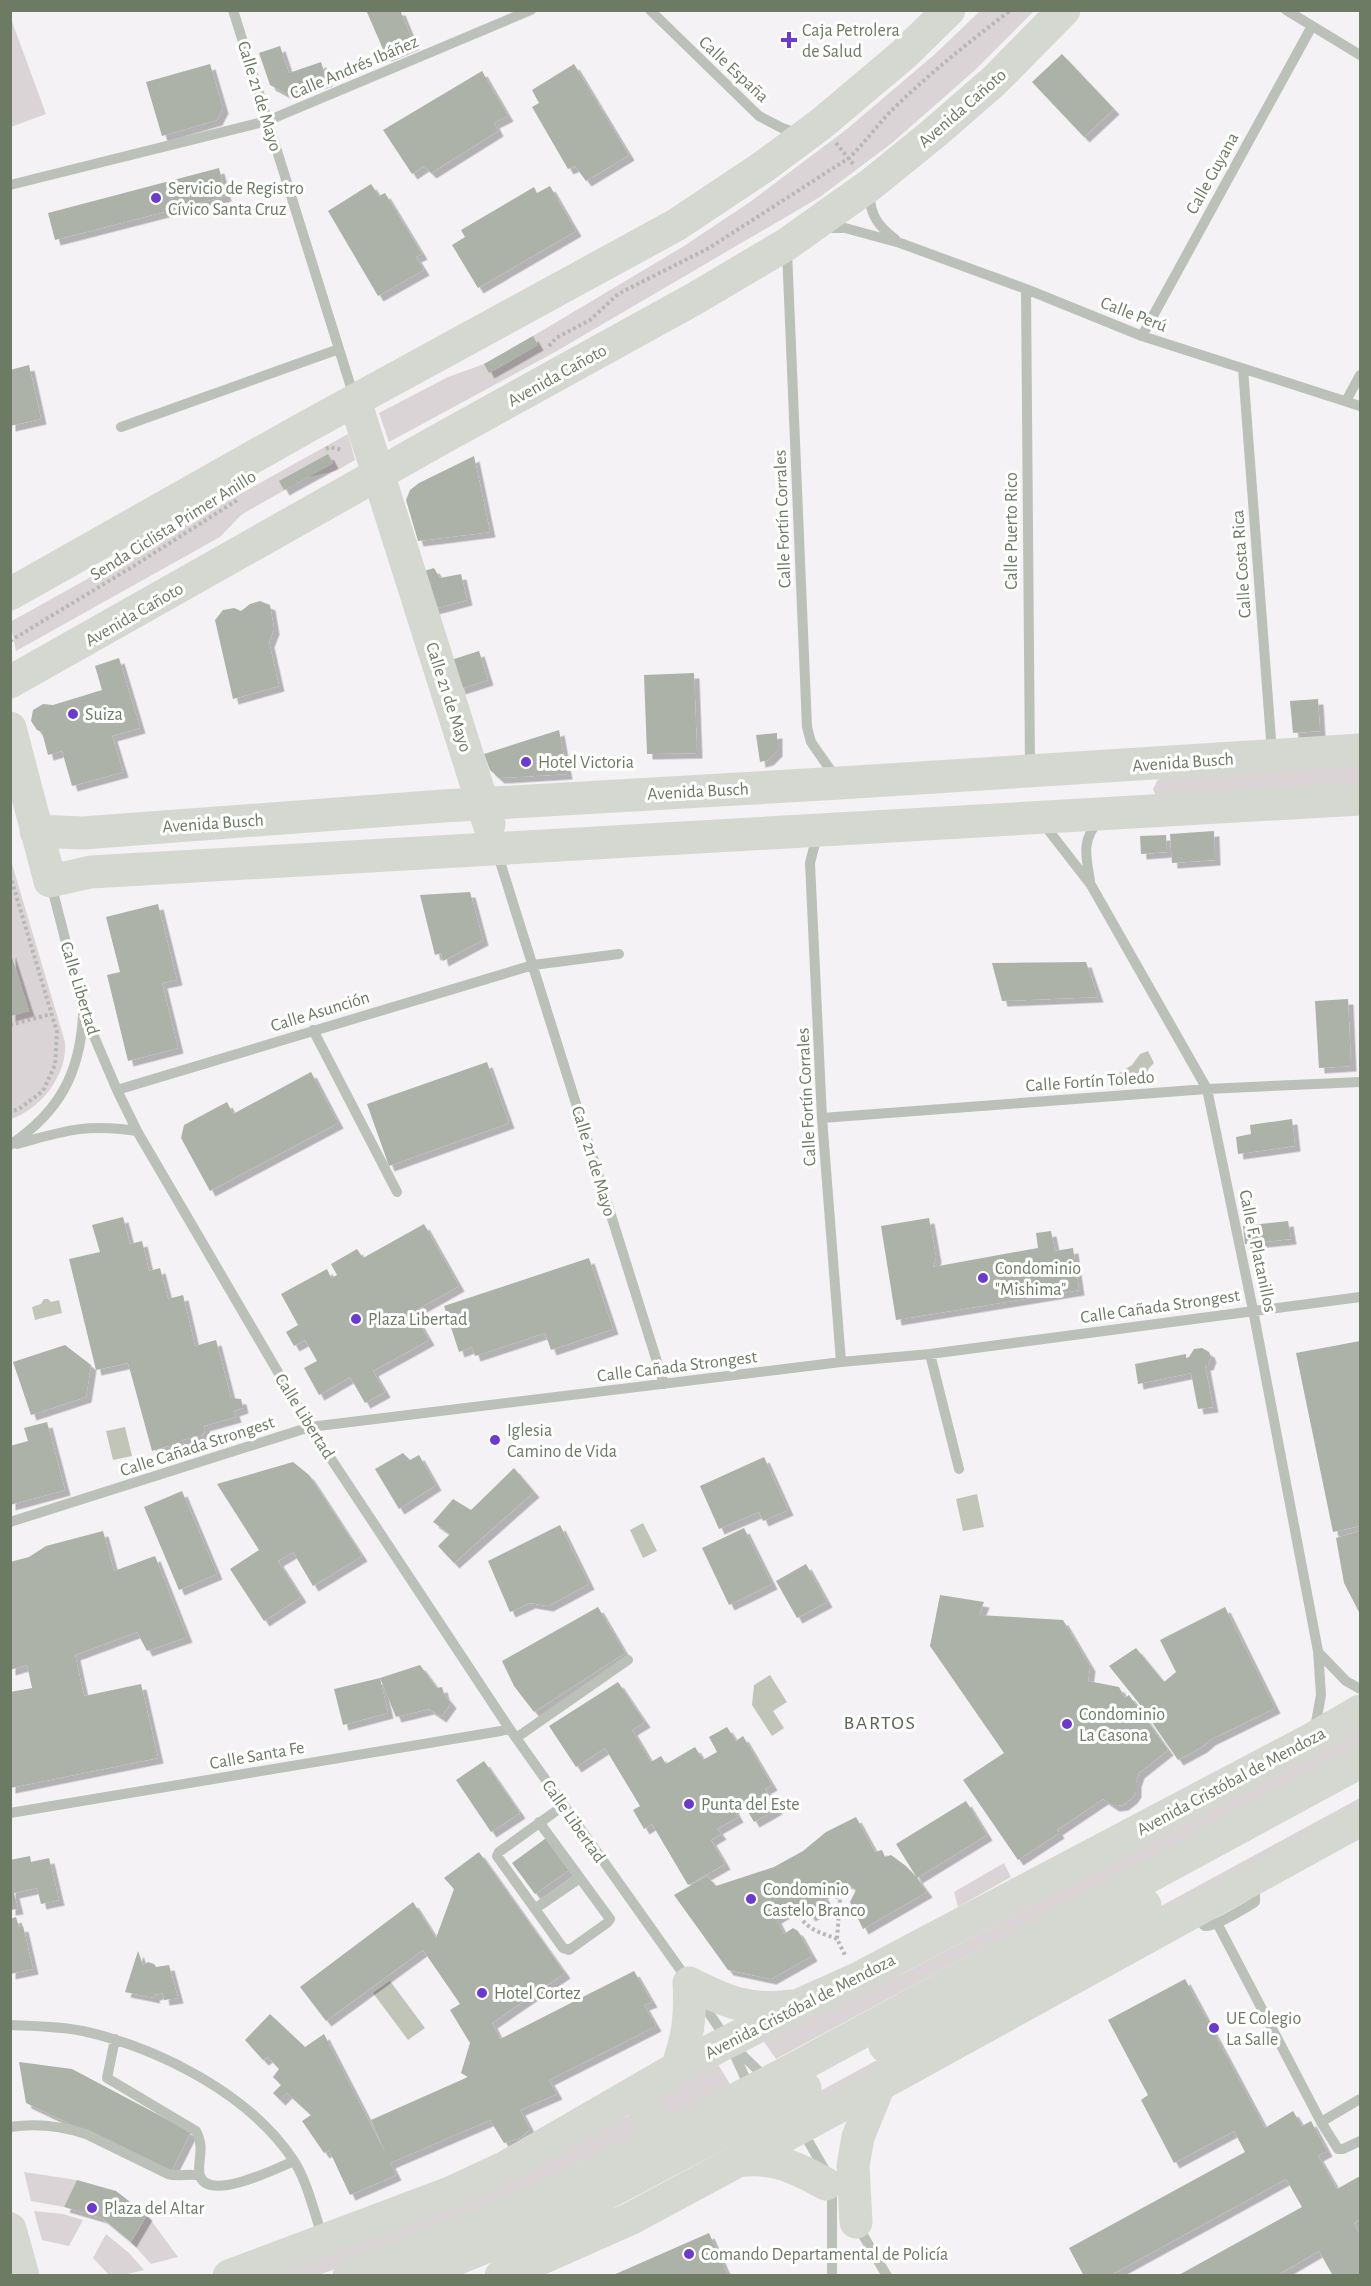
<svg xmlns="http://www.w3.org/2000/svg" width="1371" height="2286" font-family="'Alegreya Sans',sans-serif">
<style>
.green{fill:#dbd4d6}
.water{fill:#c1c5b8}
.building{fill:#acb2a7;filter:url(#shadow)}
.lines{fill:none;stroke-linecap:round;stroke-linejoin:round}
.path{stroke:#b6b9b3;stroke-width:4;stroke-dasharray:3 3;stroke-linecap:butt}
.minor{stroke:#bbc0b8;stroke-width:10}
.major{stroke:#d4d8d1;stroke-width:33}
.poi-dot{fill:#6c3ace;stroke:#fff;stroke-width:2}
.labels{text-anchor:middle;stroke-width:6;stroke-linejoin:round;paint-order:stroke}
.poi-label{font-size:18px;fill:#6d7a64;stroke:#fff;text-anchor:start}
.street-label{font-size:18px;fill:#6d7a64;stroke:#fff}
.neighbourhood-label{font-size:20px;letter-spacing:1.5px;fill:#5c6655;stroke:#fff}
</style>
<defs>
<filter id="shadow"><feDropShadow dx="5.5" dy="5.5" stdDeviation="0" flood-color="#0004"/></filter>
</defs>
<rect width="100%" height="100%" fill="#f5f2f5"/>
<path class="green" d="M980,11H1034L975,70L892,143L820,197L555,352L389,442L379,413L448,377L484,364L533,336L684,246L750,202L847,129L935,54Z
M10,16L46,114L11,127H10Z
M348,434L355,460L336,471L308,477L267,500L241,515L220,537L16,651L10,622Z
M1360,761V791L1157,799L1153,789L1157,781L1165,774Z
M10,857L65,1042C68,1074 41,1109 11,1119Z
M1360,1725V1746L776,2059L762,2039L904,1973L1160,1837Z
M1360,1798V1806L804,2110L798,2103Z
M1004,1863L1011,1877L958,1907L954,1892Z
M716,2061L733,2089L667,2124L650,2099Z
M630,2115L642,2132L467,2219L319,2275L262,2276Z
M24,2172L77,2180L64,2207L31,2201Z
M34,2211L63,2214L83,2220L69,2246L42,2240Z
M147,2215L178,2257L151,2264L131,2242Z
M106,2234L129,2253L144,2270L124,2275H109L93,2258Z"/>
<path class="water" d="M1148,1051L1154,1063L1149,1068L1145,1078L1118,1081L1119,1073L1132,1065L1140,1054Z
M44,1299H48L51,1302L59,1300L62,1313L35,1320L32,1307L41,1304Z
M125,1427L132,1456L113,1460L106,1431Z
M977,1494L984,1527L963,1531L956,1499Z
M643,1523L657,1551L643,1558L630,1530Z
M770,1675L787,1702L773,1711L784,1728L772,1736L752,1705L754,1685Z
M390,1981L425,2028L408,2040L373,1993Z"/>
<path class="building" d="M366,10H400L414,44L386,56Z
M280,46L289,73L321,62L327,81L287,94L270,85L259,53Z
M1062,54L1114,109L1084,137L1032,82Z
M210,64L223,108L217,120L162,136L146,82Z
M574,64L629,155L586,181L575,166L568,169L532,107L539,103L532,90Z
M482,71L508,116L494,123L498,131L431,173L424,166L412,174L383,130Z
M219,168L226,196L55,240L48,213Z
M371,184L379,196L385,193L422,254L416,257L424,270L378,296L328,211Z
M550,186L576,231L478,288L452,245L465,237L461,230L534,187L537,193Z
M533,336L538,345L489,373L484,364Z
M29,365L41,419L10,426V370Z
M328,454L333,463L284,490L279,481Z
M474,456L490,532L418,541L406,500L410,490L419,483Z
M434,568L440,578L461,574L467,600L430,610L421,572Z
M260,601L270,605L274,629L269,642L279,686L233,699L215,620L223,610L234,608L241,611L250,604Z
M479,651L488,680L460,689L451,660Z
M119,658L140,728L112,736L123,772L72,786L62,751L48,755L42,732L37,730L31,721L33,710L43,704L53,705L102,690L95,666Z
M694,673L697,753L647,754L644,675Z
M1318,699L1320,731L1293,733L1290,701Z
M559,730L567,774L499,778L490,770L484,754Z
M777,733V751L768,760L760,762L756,735Z
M1214,831L1215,860L1172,863L1170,834Z
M1166,835L1167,852L1141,854L1140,836Z
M470,892L483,940L443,961L441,953L435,955L420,895Z
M158,904L177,980L162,983L178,1048L128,1061L107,975L120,972L106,917Z
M10,951L29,1011L10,1016Z
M1086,962L1098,997L1002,1001L992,963Z
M1348,999L1351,1066L1319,1068L1315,1001Z
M487,1062L509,1123L389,1166L367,1104Z
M311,1072L338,1123L210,1191L181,1138L184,1125L227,1102L233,1114Z
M1292,1119L1295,1146L1238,1154L1236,1137L1251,1134L1250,1125Z
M123,1217L130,1244L142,1241L149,1271L160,1268L168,1299L183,1295L195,1346L216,1340L231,1398L241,1399L243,1408L234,1411L236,1417L204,1426L205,1430L203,1435L182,1440L184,1445L172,1449L168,1446L152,1451L128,1363L96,1370L69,1259L100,1252L92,1225Z
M929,1218L936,1257L933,1267L1038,1248L1036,1233L1051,1231L1055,1251L1073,1248L1079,1290L896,1320L881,1226Z
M1288,1221L1291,1239L1245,1244L1243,1226Z
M424,1224L459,1286L413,1312L429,1340L373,1371L385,1392L365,1403L350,1377L319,1395L304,1368L317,1361L305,1340L294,1346L286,1332L298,1325L281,1294L327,1269L331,1278L337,1275L331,1264L357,1249L363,1258Z
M589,1258L613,1329L551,1350L545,1333L475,1356L472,1347L459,1352L444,1306Z
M1360,1341V1526L1333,1532L1296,1353Z
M65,1345L91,1365L86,1397L31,1415L13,1362Z
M1202,1348L1209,1352L1211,1357L1208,1365H1205L1213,1407L1198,1409L1191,1373L1138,1384L1135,1364L1186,1354V1358L1189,1357L1194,1349Z
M47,1422L65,1490L10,1505V1446L28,1441L24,1428Z
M403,1453L410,1460L419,1455L436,1485L399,1509L375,1469Z
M764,1457L788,1510L763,1521L759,1512L719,1529L700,1486Z
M293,1462L309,1475L362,1556L313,1586L293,1552L278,1561L301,1597L264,1621L230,1569L259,1550L217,1484Z
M514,1468L534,1492L454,1563L438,1546L450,1534L433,1522L453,1499L471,1510Z
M182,1491L217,1574L179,1590L144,1507Z
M560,1525L589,1584L548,1606L530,1603L510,1612L488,1561Z
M744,1528L772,1584L729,1605L702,1548Z
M103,1531L114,1571L155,1556L187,1637L147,1651L137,1632L75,1655L84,1696L141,1684L158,1758L10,1788V1692L32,1688L27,1665L10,1670V1562L29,1557L46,1546Z
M1360,1531V1614L1344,1583L1336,1538Z
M806,1564L827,1602L797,1618L776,1581Z
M940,1595L984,1602L979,1615L1063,1620L1090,1666L1088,1681L1119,1687L1125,1698L1129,1695L1168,1750L1139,1773L1136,1782V1792L1132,1798L1123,1805L1114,1806L1103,1799L1057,1830L1059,1833L1018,1860L963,1780L1004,1753L930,1646Z
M598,1607L625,1653L534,1712L514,1686L502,1661Z
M1225,1607L1275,1708L1210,1740L1202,1747L1178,1760L1138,1702L1109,1666L1136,1648L1164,1682L1176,1672L1160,1640Z
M420,1665L437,1688L442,1687L444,1694L451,1703L441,1717L429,1709L396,1717L380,1678L388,1713L343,1725L334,1689L380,1678Z
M618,1682L645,1722L632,1730L651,1762L661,1756L666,1764L695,1747L703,1760L717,1752L709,1737L727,1727L736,1741L743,1736L772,1785L765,1789L777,1809L754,1822L743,1803L733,1808L738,1817L717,1829L721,1834L711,1840L725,1864L688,1885L652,1824L644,1829L633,1810L640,1806L605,1748L576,1767L549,1726Z
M484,1761L520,1813L491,1832L456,1780Z
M966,1801L987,1835L917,1878L927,1892L863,1929L850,1902L856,1890L847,1883L839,1887L838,1884L822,1893L829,1906L810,1916L802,1903L776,1918L784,1934L793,1928L798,1931L812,1956L771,1979L728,1970L674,1895L707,1876L716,1886L774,1867L803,1851L826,1832L856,1817L875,1852L882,1850L885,1857L891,1855L906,1866L917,1878L896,1844Z
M549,1836L572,1868L535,1894L512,1863Z
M479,1852L565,1973L492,2023L500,2039L634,1971L652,2002L644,2005L656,2026L549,2080L557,2094L520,2110L530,2129L520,2138L504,2143L490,2120L390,2163L396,2175L350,2195L329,2150L324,2153L302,2121L311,2115L287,2093L280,2100L273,2093L281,2085L273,2077L279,2069L268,2057L263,2060L245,2040L270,2014L305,2047L324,2034L386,2154L371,2120L468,2077L461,2073L470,2043L450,2010L460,2004L423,1950L326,2021L300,1987L413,1902L436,1938L454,1889L444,1878Z
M30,1856L31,1862L49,1858L59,1900L41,1904L37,1888L14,1893L18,1909L10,1910V1860Z
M16,1917L19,1927L23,1926L33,1969L10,1974V1919Z
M138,1951L143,1965L148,1962L154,1964L156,1967L169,1965L178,1998L164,2000L163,1993L154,1995L155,1998L125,1992Z
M1185,1979L1265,2128L1293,2111L1302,2126L1311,2121L1327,2151L1318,2156L1337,2189L1360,2176V2219L1354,2223L1360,2235V2276H1333L1319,2251L1276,2276H1177L1302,2207L1286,2179L1109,2276H1084L1069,2248L1245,2152L1234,2131L1174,2163L1141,2100L1148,2095L1108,2020Z
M19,2062L72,2069L191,2132L171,2172L26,2103Z
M77,2180L116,2191L147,2215L131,2242L102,2218L64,2207Z
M709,2233L728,2276H611Z"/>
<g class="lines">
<path class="path" d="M836,143L854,165
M549,346L556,338L590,320L618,294L709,248L849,158C865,143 877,125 892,110C930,73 969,42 1011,10
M326,449L330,447L342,450
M10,641L132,567L239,499
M10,875L57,1032L55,1065L43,1091L19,1109L10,1112
M10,1025L51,1014
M837,1939C822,1933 804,1929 799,1913L833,1894L840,1899L837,1939L846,1957"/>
<path class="minor" d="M233,10L354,397
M650,10L759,116L782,128L797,133
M1286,10L1360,55
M10,185L267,121L531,10
M870,192C869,214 878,226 895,239
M824,228H845L900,243L1026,289L1142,336L1360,406
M787,251L807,727L811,742L836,778
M1026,289L1030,769
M1142,336L1312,26
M1243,369L1272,753
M1346,401L1360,375
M121,427L339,349
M1042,822L1091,885L1207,1089L1253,1310L1318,1651L1321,1695L1315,1728
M820,835L814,847L810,863L822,1118L841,1362
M497,852L664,1384
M1090,881C1086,856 1081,841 1099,820
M51,884L84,1013L117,1090L137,1131L310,1427L509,1728L687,1979
M313,1030L397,1192
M117,1090L533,965L619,954
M822,1118L1207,1089L1360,1082
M17,1144C64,1131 87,1123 137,1131
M10,1145C59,1112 80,1074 83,1015
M930,1354L959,1469
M10,1522L310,1427L841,1362L930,1354L1360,1297
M1318,1652L1346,1681L1360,1689
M516,1738L628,1660
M10,1813L501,1731L509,1728
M539,1822L610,1919L607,1923L569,1950L563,1948L497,1856L499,1852L563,1806
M536,1908L580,1878
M1196,1914C1199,1918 1201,1924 1205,1926C1213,1928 1247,1907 1255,1902V1894L1250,1885
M1217,1923L1321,2122L1360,2099
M700,2000L728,2041L750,2088
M10,2025C35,2026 59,2026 83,2031C159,2048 250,2094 294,2161C308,2183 314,2213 323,2238
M115,2039L107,2078L196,2131C206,2150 196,2162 200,2176C209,2202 278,2168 294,2161
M735,2048L767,2079
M1321,2122L1338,2149H1343L1360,2141
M10,2127C37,2123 61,2126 86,2134L168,2174C179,2178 189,2172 200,2176
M803,2132L826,2172
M832,2191V2276
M857,2225L887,2276"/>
<path class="major" d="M355,401L489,824
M10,594L308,426L676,225L763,167L821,124L904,54L949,10
M10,682L444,437L694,299L787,244L870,185L933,134L994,81L1064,10
M10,728L50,881L91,872L1360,799
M36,831L83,833L443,806L840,783L1360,750
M689,1983C724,2001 749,2012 790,2006
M885,2046L1145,1905
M677,2068C688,2037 691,2016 689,1983
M634,2093L663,2139
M738,2161C774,2156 795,2167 826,2184
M856,2222L853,2166L858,2137L879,2085
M10,2229L23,2276
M229,2276L450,2193L504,2168L677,2068L801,2004L857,1979L1312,1739L1360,1711
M349,2276L520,2208L588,2177L792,2070L1360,1762
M415,2276L571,2212L805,2088
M501,2276L630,2219L879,2085L1360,1820"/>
</g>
<g class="poi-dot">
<path d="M786 31h6v6h6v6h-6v6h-6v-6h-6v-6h6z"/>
<circle cx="156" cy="198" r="6"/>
<circle cx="73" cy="714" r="6"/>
<circle cx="526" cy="762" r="6"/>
<circle cx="983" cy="1278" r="6"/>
<circle cx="356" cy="1319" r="6"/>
<circle cx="495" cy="1440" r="6"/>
<circle cx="1067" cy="1724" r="6"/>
<circle cx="689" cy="1804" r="6"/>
<circle cx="751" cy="1899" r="6"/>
<circle cx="482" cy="1993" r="6"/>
<circle cx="1214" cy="2028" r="6"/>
<circle cx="92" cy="2208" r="6"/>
<circle cx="689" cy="2254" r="6"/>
</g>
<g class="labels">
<g class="poi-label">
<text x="802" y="36">Caja Petrolera<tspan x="802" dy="21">de Salud</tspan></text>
<text x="168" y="194">Servicio de Registro<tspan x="168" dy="21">Cívico Santa Cruz</tspan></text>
<text x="85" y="720">Suiza</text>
<text x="538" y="768">Hotel Victoria</text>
<text x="995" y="1274">Condominio<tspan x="995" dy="21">"Mishima"</tspan></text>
<text x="368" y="1325">Plaza Libertad</text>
<text x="507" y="1436">Iglesia<tspan x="507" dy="21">Camino de Vida</tspan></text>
<text x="1079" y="1720">Condominio<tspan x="1079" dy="21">La Casona</tspan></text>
<text x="701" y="1810">Punta del Este</text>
<text x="763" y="1895">Condominio<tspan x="763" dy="21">Castelo Branco</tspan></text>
<text x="494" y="1999">Hotel Cortez</text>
<text x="1226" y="2024">UE Colegio<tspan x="1226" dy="21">La Salle</tspan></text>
<text x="104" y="2214">Plaza del Altar</text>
<text x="701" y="2260">Comando Departamental de Policía</text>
</g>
<g class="street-label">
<text transform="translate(354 67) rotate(-23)" y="6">Calle Andrés Ibáñez</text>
<text transform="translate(734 69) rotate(43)" y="6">Calle España</text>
<text transform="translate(260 96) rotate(73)" y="6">Calle 21 de Mayo</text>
<text transform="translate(962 108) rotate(-41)" y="6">Avenida Cañoto</text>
<text transform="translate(1212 173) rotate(-61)" y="6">Calle Guyana</text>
<text transform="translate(1134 314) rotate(21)" y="6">Calle Perú</text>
<text transform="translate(557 375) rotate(-29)" y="6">Avenida Cañoto</text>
<text transform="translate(782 519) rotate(-92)" y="6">Calle Fortín Corrales</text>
<text transform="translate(173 525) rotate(-32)" y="6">Senda Ciclista Primer Anillo</text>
<text transform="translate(1011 531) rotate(-90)" y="6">Calle Puerto Rico</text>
<text transform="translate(1241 564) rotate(-94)" y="6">Calle Costa Rica</text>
<text transform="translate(134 614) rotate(-30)" y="6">Avenida Cañoto</text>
<text transform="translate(449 697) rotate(72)" y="6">Calle 21 de Mayo</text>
<text transform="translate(1183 762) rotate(-4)" y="6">Avenida Busch</text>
<text transform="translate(698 791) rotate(-3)" y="6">Avenida Busch</text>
<text transform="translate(213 823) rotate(-4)" y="6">Avenida Busch</text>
<text transform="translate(80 988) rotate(73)" y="6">Calle Libertad</text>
<text transform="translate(320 1011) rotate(-17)" y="6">Calle Asunción</text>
<text transform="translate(1090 1081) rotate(-4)" y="6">Calle Fortín Toledo</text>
<text transform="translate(806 1097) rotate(-93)" y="6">Calle Fortín Corrales</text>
<text transform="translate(594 1161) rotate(73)" y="6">Calle 21 de Mayo</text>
<text transform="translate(1258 1251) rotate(78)" y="6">Calle F. Platanillos</text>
<text transform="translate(1160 1306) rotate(-8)" y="6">Calle Cañada Strongest</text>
<text transform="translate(677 1366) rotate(-7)" y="6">Calle Cañada Strongest</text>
<text transform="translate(305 1416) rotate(58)" y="6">Calle Libertad</text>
<text transform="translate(197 1446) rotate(-18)" y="6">Calle Cañada Strongest</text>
<text transform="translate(257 1755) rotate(-10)" y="6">Calle Santa Fe</text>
<text transform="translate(1231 1781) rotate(-28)" y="6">Avenida Cristóbal de Mendoza</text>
<text transform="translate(574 1821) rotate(55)" y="6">Calle Libertad</text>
<text transform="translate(800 2006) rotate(-27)" y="6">Avenida Cristóbal de Mendoza</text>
</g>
<g class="neighbourhood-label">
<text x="880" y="1729">BARTOS</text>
</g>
</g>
<rect width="1371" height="2286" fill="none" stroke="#6d7a64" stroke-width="24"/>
</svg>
